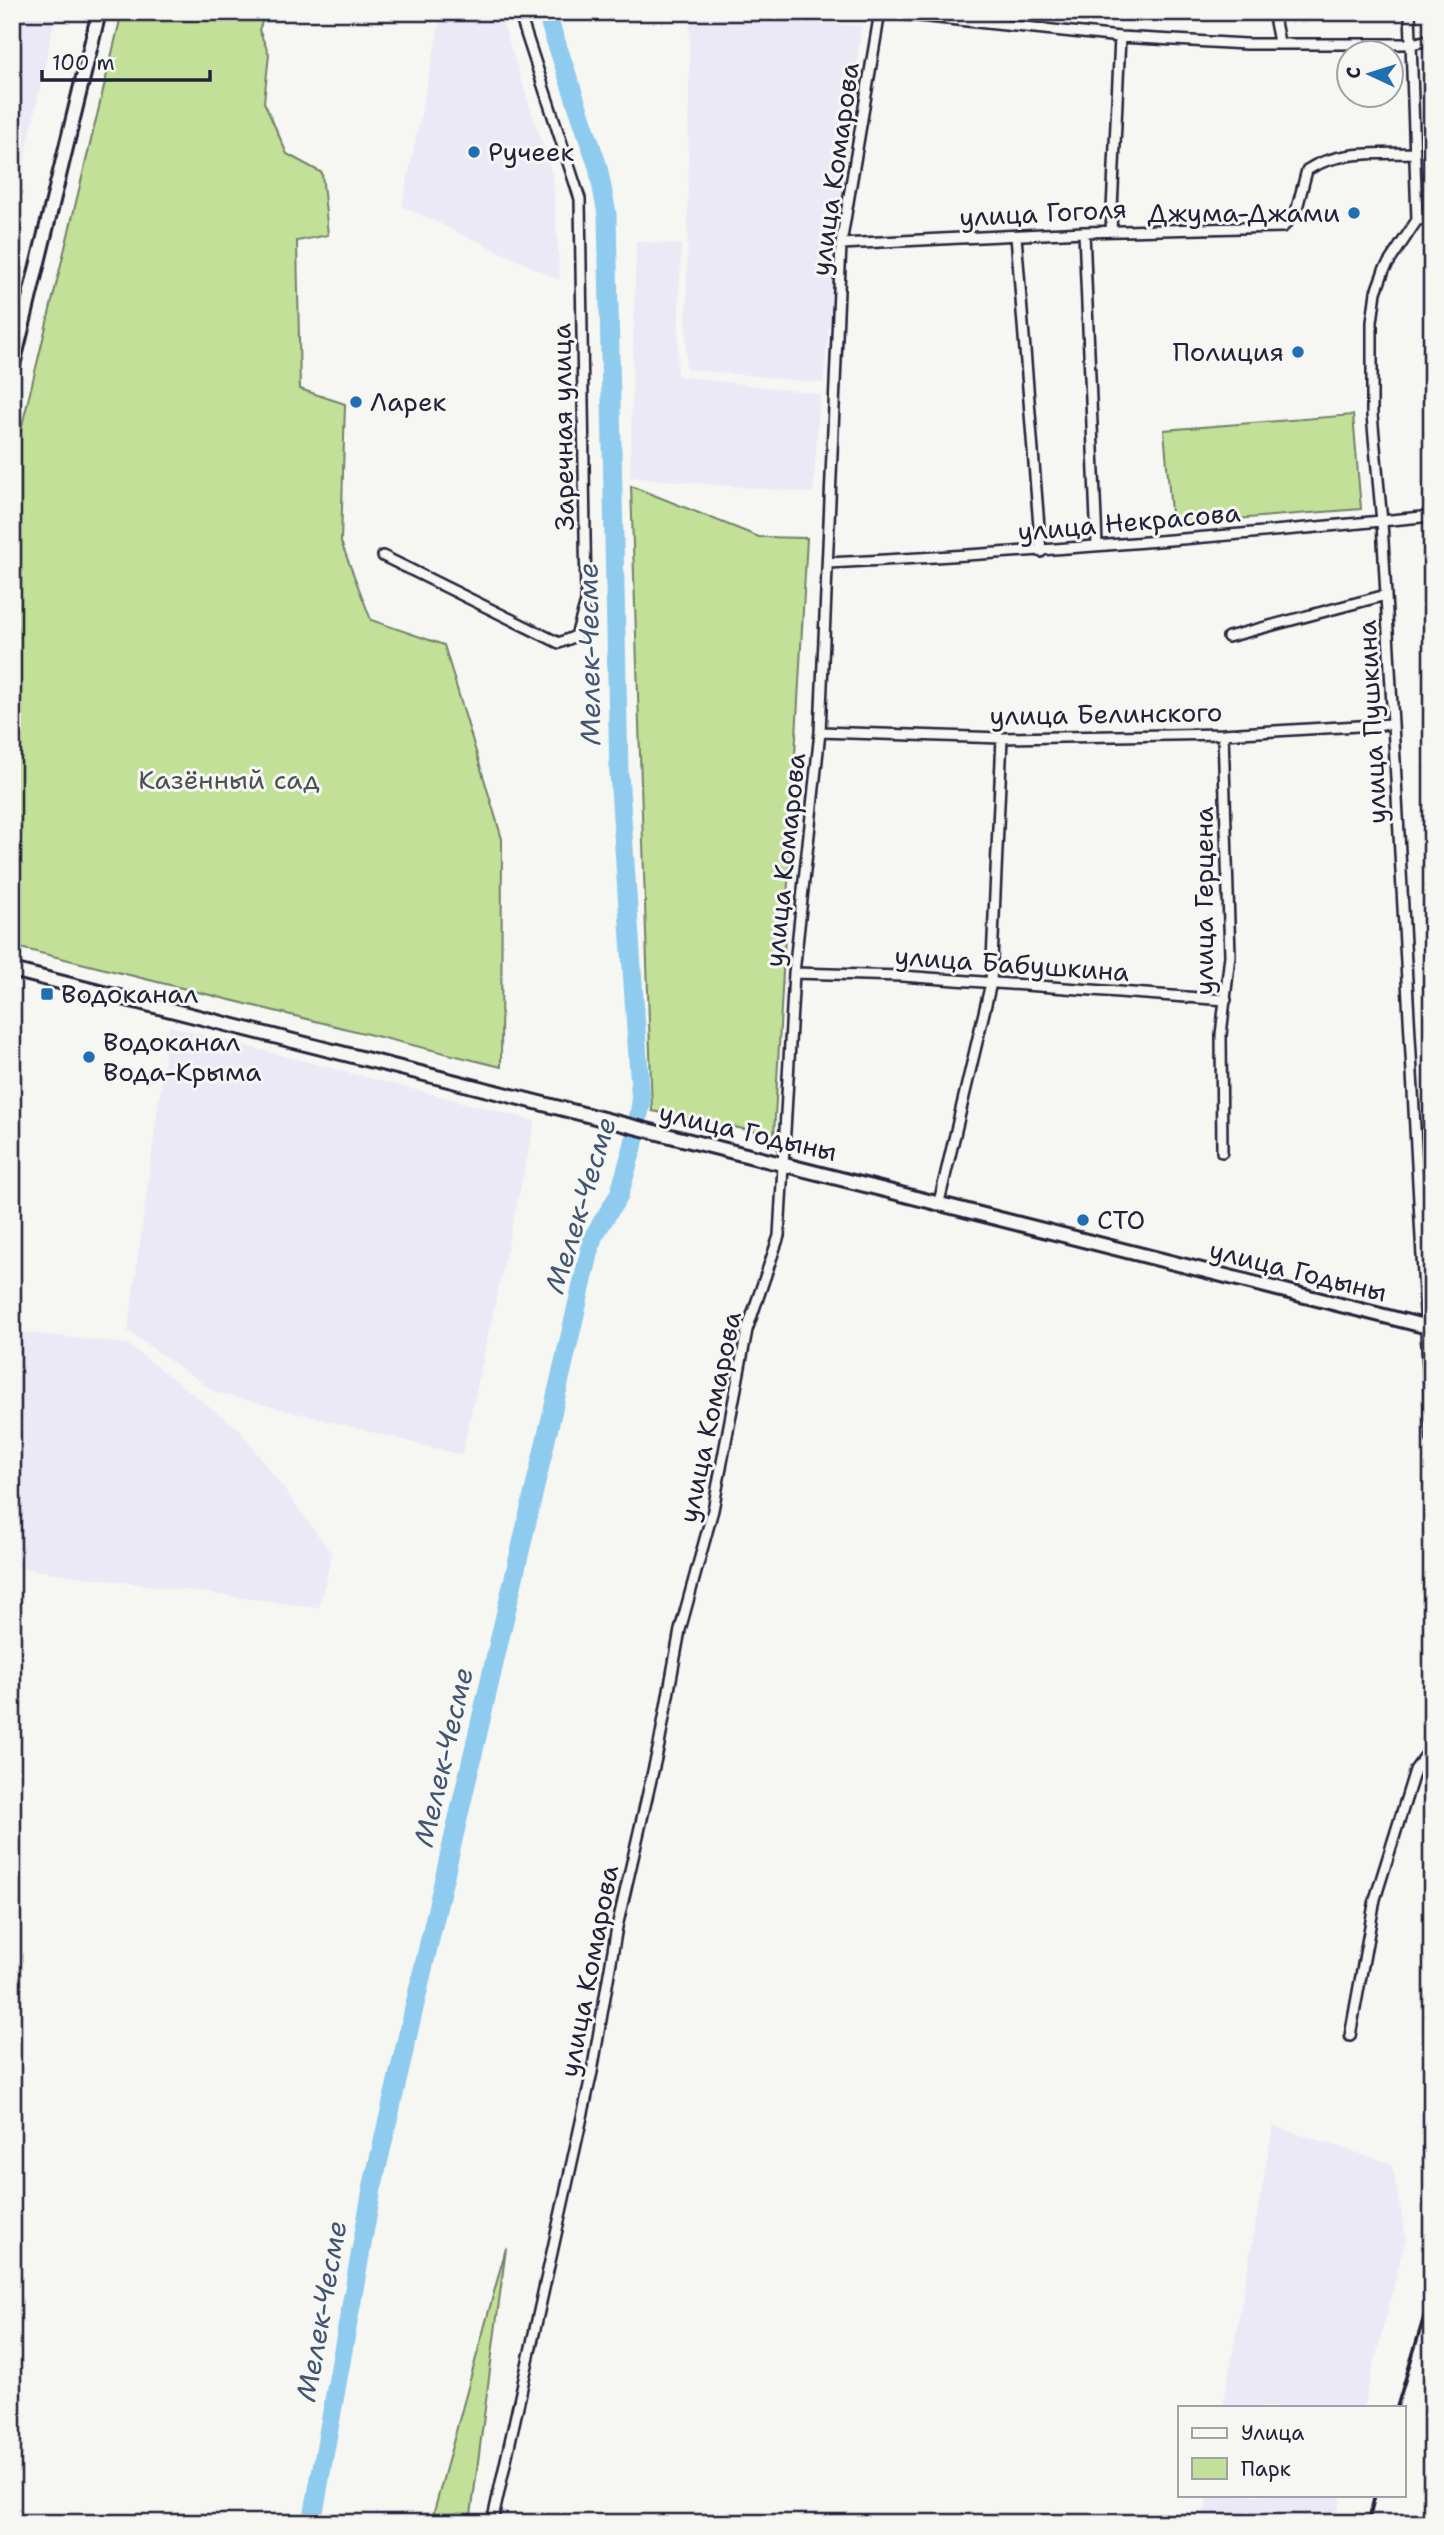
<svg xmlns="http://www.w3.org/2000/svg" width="1444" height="2535" font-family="'Shantell Sans',sans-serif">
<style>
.built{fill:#ebe9f5}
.green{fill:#c2e098;stroke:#72816a;stroke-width:2}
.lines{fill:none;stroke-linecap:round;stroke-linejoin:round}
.river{stroke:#8ecbee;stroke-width:19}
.street-casing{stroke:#22223b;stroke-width:14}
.secondary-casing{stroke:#22223b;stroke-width:18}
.street{stroke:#f6f6f2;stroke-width:9}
.secondary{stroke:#f6f6f2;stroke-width:12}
.rail{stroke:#22223b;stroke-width:3.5}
.poi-dot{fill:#1f6fb2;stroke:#f6f6f2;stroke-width:2.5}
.labels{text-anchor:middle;stroke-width:6;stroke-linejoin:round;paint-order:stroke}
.poi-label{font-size:26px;fill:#22223b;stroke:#f6f6f2;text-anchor:start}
.street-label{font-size:26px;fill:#22223b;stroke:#f6f6f2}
.park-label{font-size:26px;fill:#4a5252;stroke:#f6f6f2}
.water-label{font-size:28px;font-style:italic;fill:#425571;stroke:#f6f6f2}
</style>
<rect width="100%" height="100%" fill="#f6f6f2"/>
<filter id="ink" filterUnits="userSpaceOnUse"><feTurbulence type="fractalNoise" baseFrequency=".0143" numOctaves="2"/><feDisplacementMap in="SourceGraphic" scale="14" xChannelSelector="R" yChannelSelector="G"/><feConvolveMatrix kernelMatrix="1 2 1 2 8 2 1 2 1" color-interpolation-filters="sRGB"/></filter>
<g filter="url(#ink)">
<path class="built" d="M12,12H56L12,219Z
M442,12H499L553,177L560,280L402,206Z
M690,12L861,26L823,383L686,369Z
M636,241L681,245L677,376L820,394L813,493L630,477Z
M169,1026L535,1121L462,1455L215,1392L128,1331Z
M12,1331L127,1344L239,1429L332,1554L319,1608L19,1568L12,1559Z
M1273,2126L1392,2164L1406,2238L1363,2407H1223Z
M1207,2495H1342L1335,2523H1203Z"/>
<path class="green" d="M122,12H266L259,30L269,54L264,102L287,154L322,173L328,235L297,241L300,389L345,404L341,542L371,620L444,645L502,839L501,1067L12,946V467Z
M1353,415L1361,509L1172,524L1164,430Z
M631,486L759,537L807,538L774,1135L652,1111Z
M506,2248L470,2523H431Z"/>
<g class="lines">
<path class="river" d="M312,2523L372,2189L593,1237L619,1195L633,1147L641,1103L619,773L607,214L598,167L546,12"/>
<g class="street-casing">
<path id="street" d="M881,12L1120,37L1246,44H1412L1432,39
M1273,12L1279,42
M1410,12L1417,220L1384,270L1376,292L1372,322V415L1382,522L1432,1440
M1417,220L1432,219
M1111,231L1120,37
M1084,232L1097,545
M1016,236L1041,552
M841,244L1084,232L1283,227L1296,212L1307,170C1337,150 1379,154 1414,153
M383,556L559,643L576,636L586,602L580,199L519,12
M828,563C1030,553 1231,536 1432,516
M1228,637L1386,595
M820,732L1002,738L1223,734L1392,724
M794,973L902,976L1226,1000
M1222,1152L1221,1035L1230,955L1223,734
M939,1202L991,983L1002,738
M1350,2036L1375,1899L1415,1770L1432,1747
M492,2523L592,2072L617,1927L659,1745L680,1630L713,1510L747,1330L779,1236L794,973L820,732L841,244L880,12"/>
</g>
<g class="secondary-casing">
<path id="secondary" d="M12,369L99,12
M12,970L1432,1328"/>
</g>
<use href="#street" class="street"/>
<use href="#secondary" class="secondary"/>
<path class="rail" d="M1397,2407L1432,2290
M1368,2523L1375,2495"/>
</g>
</g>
<g class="poi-dot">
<circle cx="474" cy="152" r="7"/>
<circle cx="1354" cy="213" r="7"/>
<circle cx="1298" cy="352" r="7"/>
<circle cx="356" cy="402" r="7"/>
<rect x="40" y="987" width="14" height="14" rx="3.5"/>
<circle cx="89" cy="1057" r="7"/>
<circle cx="1083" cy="1220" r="7"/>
</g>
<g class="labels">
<g class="poi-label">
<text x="488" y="161">Ручеек</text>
<text x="1340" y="222" text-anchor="end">Джума-Джами</text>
<text x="1284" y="361" text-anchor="end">Полиция</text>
<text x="370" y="411">Ларек</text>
<text x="61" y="1003">Водоканал</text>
<text x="103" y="1051">Водоканал<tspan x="103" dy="30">Вода-Крыма</tspan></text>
<text x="1097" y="1229">СТО</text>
</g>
<g class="street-label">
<text transform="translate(835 169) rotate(-82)" y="9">улица Комарова</text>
<text transform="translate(1043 213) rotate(-3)" y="9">улица Гоголя</text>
<text transform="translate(563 427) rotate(-91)" y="9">Заречная улица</text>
<text transform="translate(1129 522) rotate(-5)" y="9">улица Некрасова</text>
<text transform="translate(1106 714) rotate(-1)" y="9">улица Белинского</text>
<text transform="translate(1372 722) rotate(-93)" y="9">улица Пушкина</text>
<text transform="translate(785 860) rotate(-84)" y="9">улица Комарова</text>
<text transform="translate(1204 901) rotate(-90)" y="9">улица Герцена</text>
<text transform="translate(1012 964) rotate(4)" y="9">улица Бабушкина</text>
<text transform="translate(748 1132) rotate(13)" y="9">улица Годыны</text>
<text transform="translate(1298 1271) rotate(14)" y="9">улица Годыны</text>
<text transform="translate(710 1417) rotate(-78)" y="9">улица Комарова</text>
<text transform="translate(589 1971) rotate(-79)" y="9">улица Комарова</text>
</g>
<g class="park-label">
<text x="229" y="789">Казённый сад</text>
</g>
<g class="water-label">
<text transform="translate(589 654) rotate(-91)" y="10">Мелек-Чесме</text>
<text transform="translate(580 1205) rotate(-73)" y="10">Мелек-Чесме</text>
<text transform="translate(443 1757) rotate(-77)" y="10">Мелек-Чесме</text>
<text transform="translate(321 2311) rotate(-80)" y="10">Мелек-Чесме</text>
</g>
</g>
<rect width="1444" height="2535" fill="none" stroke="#f6f6f2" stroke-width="42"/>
<rect x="21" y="21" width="1402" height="2493" fill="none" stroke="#22223b" stroke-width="2.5" filter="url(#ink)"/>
<rect x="1178" y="2406" width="228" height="91" fill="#f6f6f2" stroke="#a1a1a9" stroke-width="2"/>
<rect x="1192" y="2428" width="35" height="10" fill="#f6f6f2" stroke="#a1a1a9" stroke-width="2"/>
<text x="1241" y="2440" font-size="21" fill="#22223b">Улица</text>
<rect x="1192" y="2458" width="35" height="21" fill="#c2e098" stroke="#a1a1a9" stroke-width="2"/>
<text x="1241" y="2476" font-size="21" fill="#22223b">Парк</text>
<g transform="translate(1370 74) rotate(274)"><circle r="33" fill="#f6f6f2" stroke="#a1a1a9" stroke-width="2"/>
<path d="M0-5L12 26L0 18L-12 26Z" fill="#1f6fb2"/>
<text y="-10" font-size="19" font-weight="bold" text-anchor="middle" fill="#22223b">С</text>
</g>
<path d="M42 70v10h168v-10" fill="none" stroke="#22223b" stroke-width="3.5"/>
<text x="52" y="70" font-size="21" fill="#22223b" stroke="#f6f6f2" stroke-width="5" paint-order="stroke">100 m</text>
</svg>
